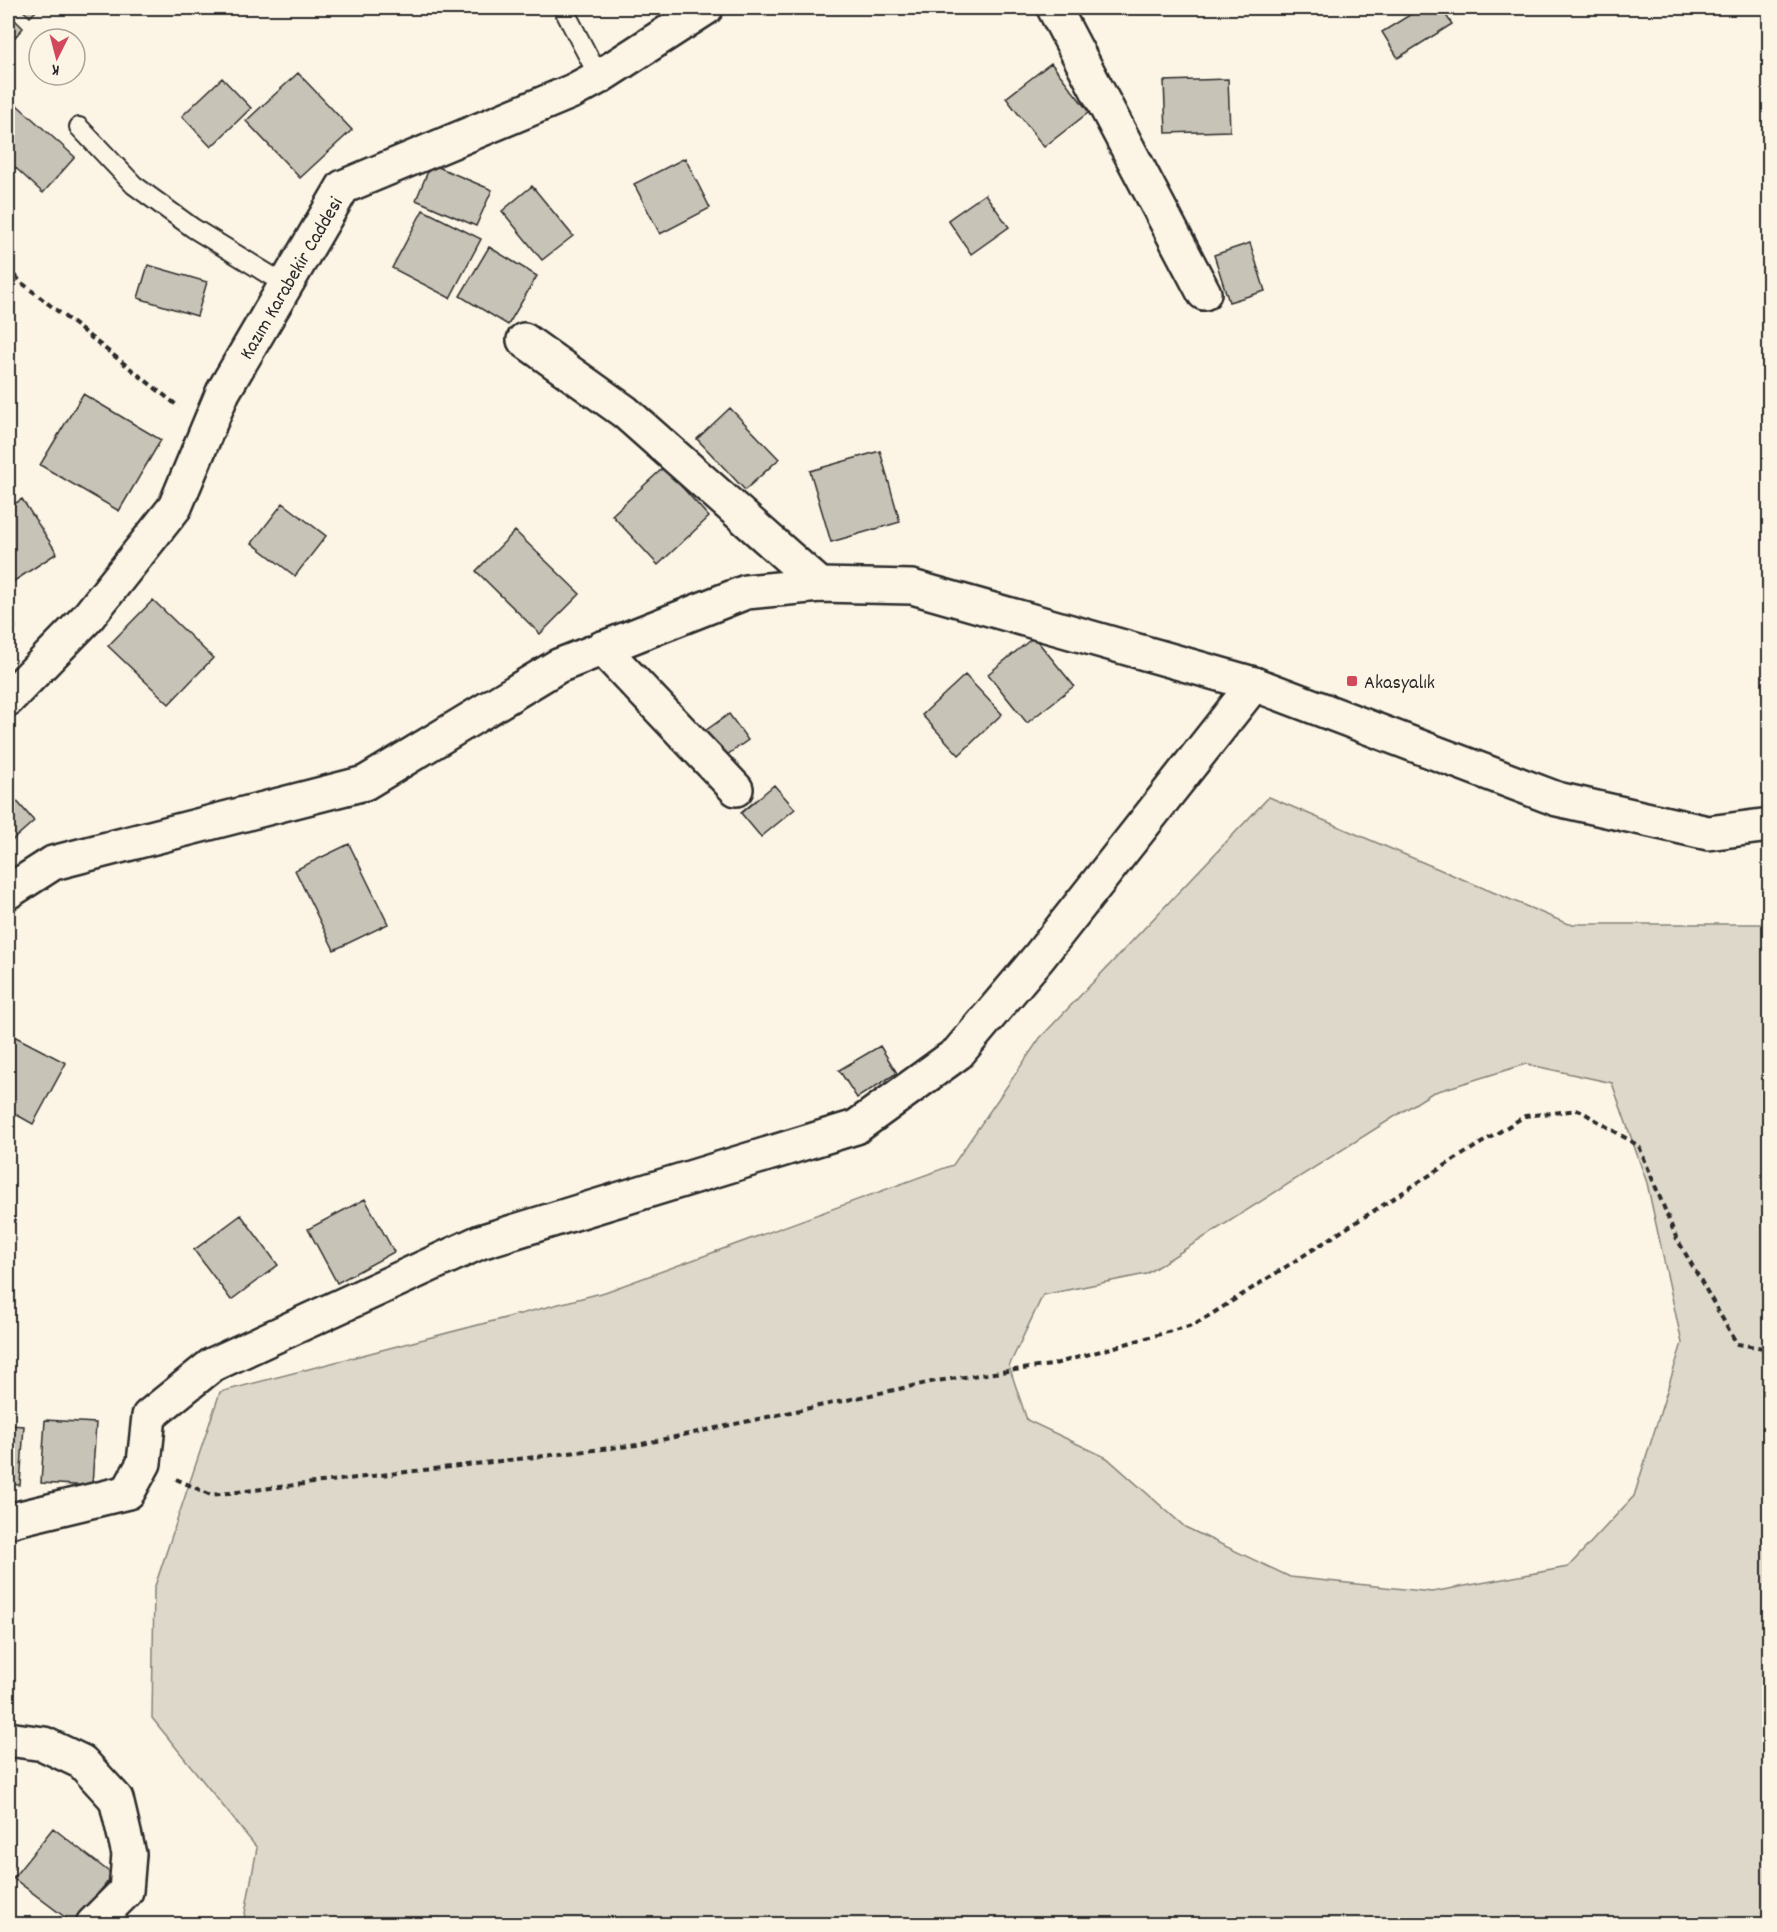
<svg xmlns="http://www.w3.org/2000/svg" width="1777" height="1932" font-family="Dekko,sans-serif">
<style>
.green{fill:#ded8ca;stroke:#84827a;stroke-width:1.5;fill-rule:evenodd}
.building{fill:#c8c3b7;stroke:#2b2b2b;stroke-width:1.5}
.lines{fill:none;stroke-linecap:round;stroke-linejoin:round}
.lane-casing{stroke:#2b2b2b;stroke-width:22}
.street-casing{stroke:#2b2b2b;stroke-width:38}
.secondary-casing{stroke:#2b2b2b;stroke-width:38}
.path{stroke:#2b2b2b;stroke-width:4;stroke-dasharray:6 4.5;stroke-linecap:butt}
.lane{stroke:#fcf5e5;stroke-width:18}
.street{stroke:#fcf5e5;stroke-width:33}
.secondary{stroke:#fcf5e5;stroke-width:33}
.poi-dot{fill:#d1495b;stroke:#fcf5e5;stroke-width:2}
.labels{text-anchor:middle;stroke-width:4.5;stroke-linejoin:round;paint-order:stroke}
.street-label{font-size:20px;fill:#2b2b2b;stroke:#fcf5e5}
.poi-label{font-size:20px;fill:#2b2b2b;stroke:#fcf5e5;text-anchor:start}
</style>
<rect width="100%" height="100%" fill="#fcf5e5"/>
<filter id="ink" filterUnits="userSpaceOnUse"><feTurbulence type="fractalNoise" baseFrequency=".0167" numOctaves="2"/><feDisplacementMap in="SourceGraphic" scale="12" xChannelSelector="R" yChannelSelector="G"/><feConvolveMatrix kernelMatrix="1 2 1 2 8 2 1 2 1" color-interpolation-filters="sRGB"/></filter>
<g filter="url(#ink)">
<path class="green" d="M1269,797L1568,924H1769V1924H243L257,1848L152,1718L154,1589L220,1392L605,1292L953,1165L1040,1038ZM1526,1064L1612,1083L1647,1183L1682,1343L1634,1496L1568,1567L1432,1592L1290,1577L1185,1527L1107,1458L1027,1420L1009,1366L1043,1295L1146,1274L1432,1093Z"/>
<path class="building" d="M20,8H39L30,17Z
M1421,8H1441L1452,24L1398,58L1382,32Z
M8,13L23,28L8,45Z
M1051,63L1089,112L1044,147L1006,98Z
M298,73L352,130L300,178L246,121Z
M222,78L251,108L211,147L182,116Z
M1228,79L1230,131L1166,133L1164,81Z
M8,97L75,157L43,193L8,161Z
M685,158L710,208L660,234L634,184Z
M431,164L492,190L476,226L416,200Z
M532,186L573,236L542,260L502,211Z
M985,194L1009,227L971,254L948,220Z
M423,210L481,239L450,298L392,268Z
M1250,243L1265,291L1229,302L1214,255Z
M489,247L537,276L508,325L460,296Z
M148,265L207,282L197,316L138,298Z
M83,394L161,440L119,511L40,465Z
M730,408L779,459L745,490L697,439Z
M880,451L900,522L831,542L810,471Z
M664,467L709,517L658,565L612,515Z
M22,499L57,553L8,585V508Z
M283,503L326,536L295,576L252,543Z
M515,531L580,594L540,634L476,571Z
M153,600L213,658L169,704L108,646Z
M8,619L16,627L8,635Z
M1034,637L1074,686L1027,723L988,674Z
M965,675L1002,714L959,755L922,715Z
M729,714L748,740L724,757L705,731Z
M774,785L795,809L761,837L741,813Z
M8,791L34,821L8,844Z
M349,844L388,924L334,950L295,870Z
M10,1034L66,1063L33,1124L8,1110V1039Z
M880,1046L897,1073L857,1098L839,1070Z
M365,1199L394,1252L337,1283L308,1229Z
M241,1215L278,1265L231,1300L194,1250Z
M45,1420L96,1423L92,1486L41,1483Z
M8,1425L24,1426L20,1485L8,1484Z
M53,1828L113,1875L74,1924L13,1878Z"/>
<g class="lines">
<g class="lane-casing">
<path id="lane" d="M563,8L599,77
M79,127L134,185L193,228L286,285"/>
</g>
<g class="street-casing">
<path id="street" d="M1054,8L1204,293
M524,340L625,412L820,585
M602,648L736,789
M8,1521L128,1492L144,1463L149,1416L212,1365L480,1242L856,1127L958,1053L1039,957L1254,684
M8,1739L44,1744L82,1762L116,1799L129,1854L126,1891L93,1924"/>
</g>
<g class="secondary-casing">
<g id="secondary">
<path id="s1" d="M8,699L87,618L175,507L223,392L343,187L573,91L599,77L706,8"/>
<path d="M8,892L53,863L365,783L558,666L746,592L820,585L912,587L1254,684L1557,799L1708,833L1770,825"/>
</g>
</g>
<path class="path" d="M8,268L22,283L179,407
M176,1479L211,1495L637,1445L936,1381L1051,1365L1196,1324L1441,1168L1525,1116L1579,1110L1639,1146L1676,1237L1737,1344L1770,1349"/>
<use href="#lane" class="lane"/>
<use href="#street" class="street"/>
<use href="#secondary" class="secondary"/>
</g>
</g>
<rect class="poi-dot" x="1346" y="675" width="12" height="12" rx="3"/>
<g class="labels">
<g class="street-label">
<text dy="7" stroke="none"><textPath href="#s1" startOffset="512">Kazım Karabekir Caddesi</textPath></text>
</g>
<g class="poi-label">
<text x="1364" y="688">Akasyalık</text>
</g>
</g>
<rect width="1777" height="1932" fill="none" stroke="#fcf5e5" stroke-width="30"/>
<rect x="15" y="15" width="1747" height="1902" fill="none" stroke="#2b2b2b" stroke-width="2" filter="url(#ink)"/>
<g transform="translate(57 57) rotate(186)"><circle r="28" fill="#fcf5e5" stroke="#a8a49b" stroke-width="1.5"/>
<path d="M0-4.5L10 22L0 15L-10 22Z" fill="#d1495b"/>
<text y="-9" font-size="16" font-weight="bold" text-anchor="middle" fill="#2b2b2b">K</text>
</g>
</svg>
